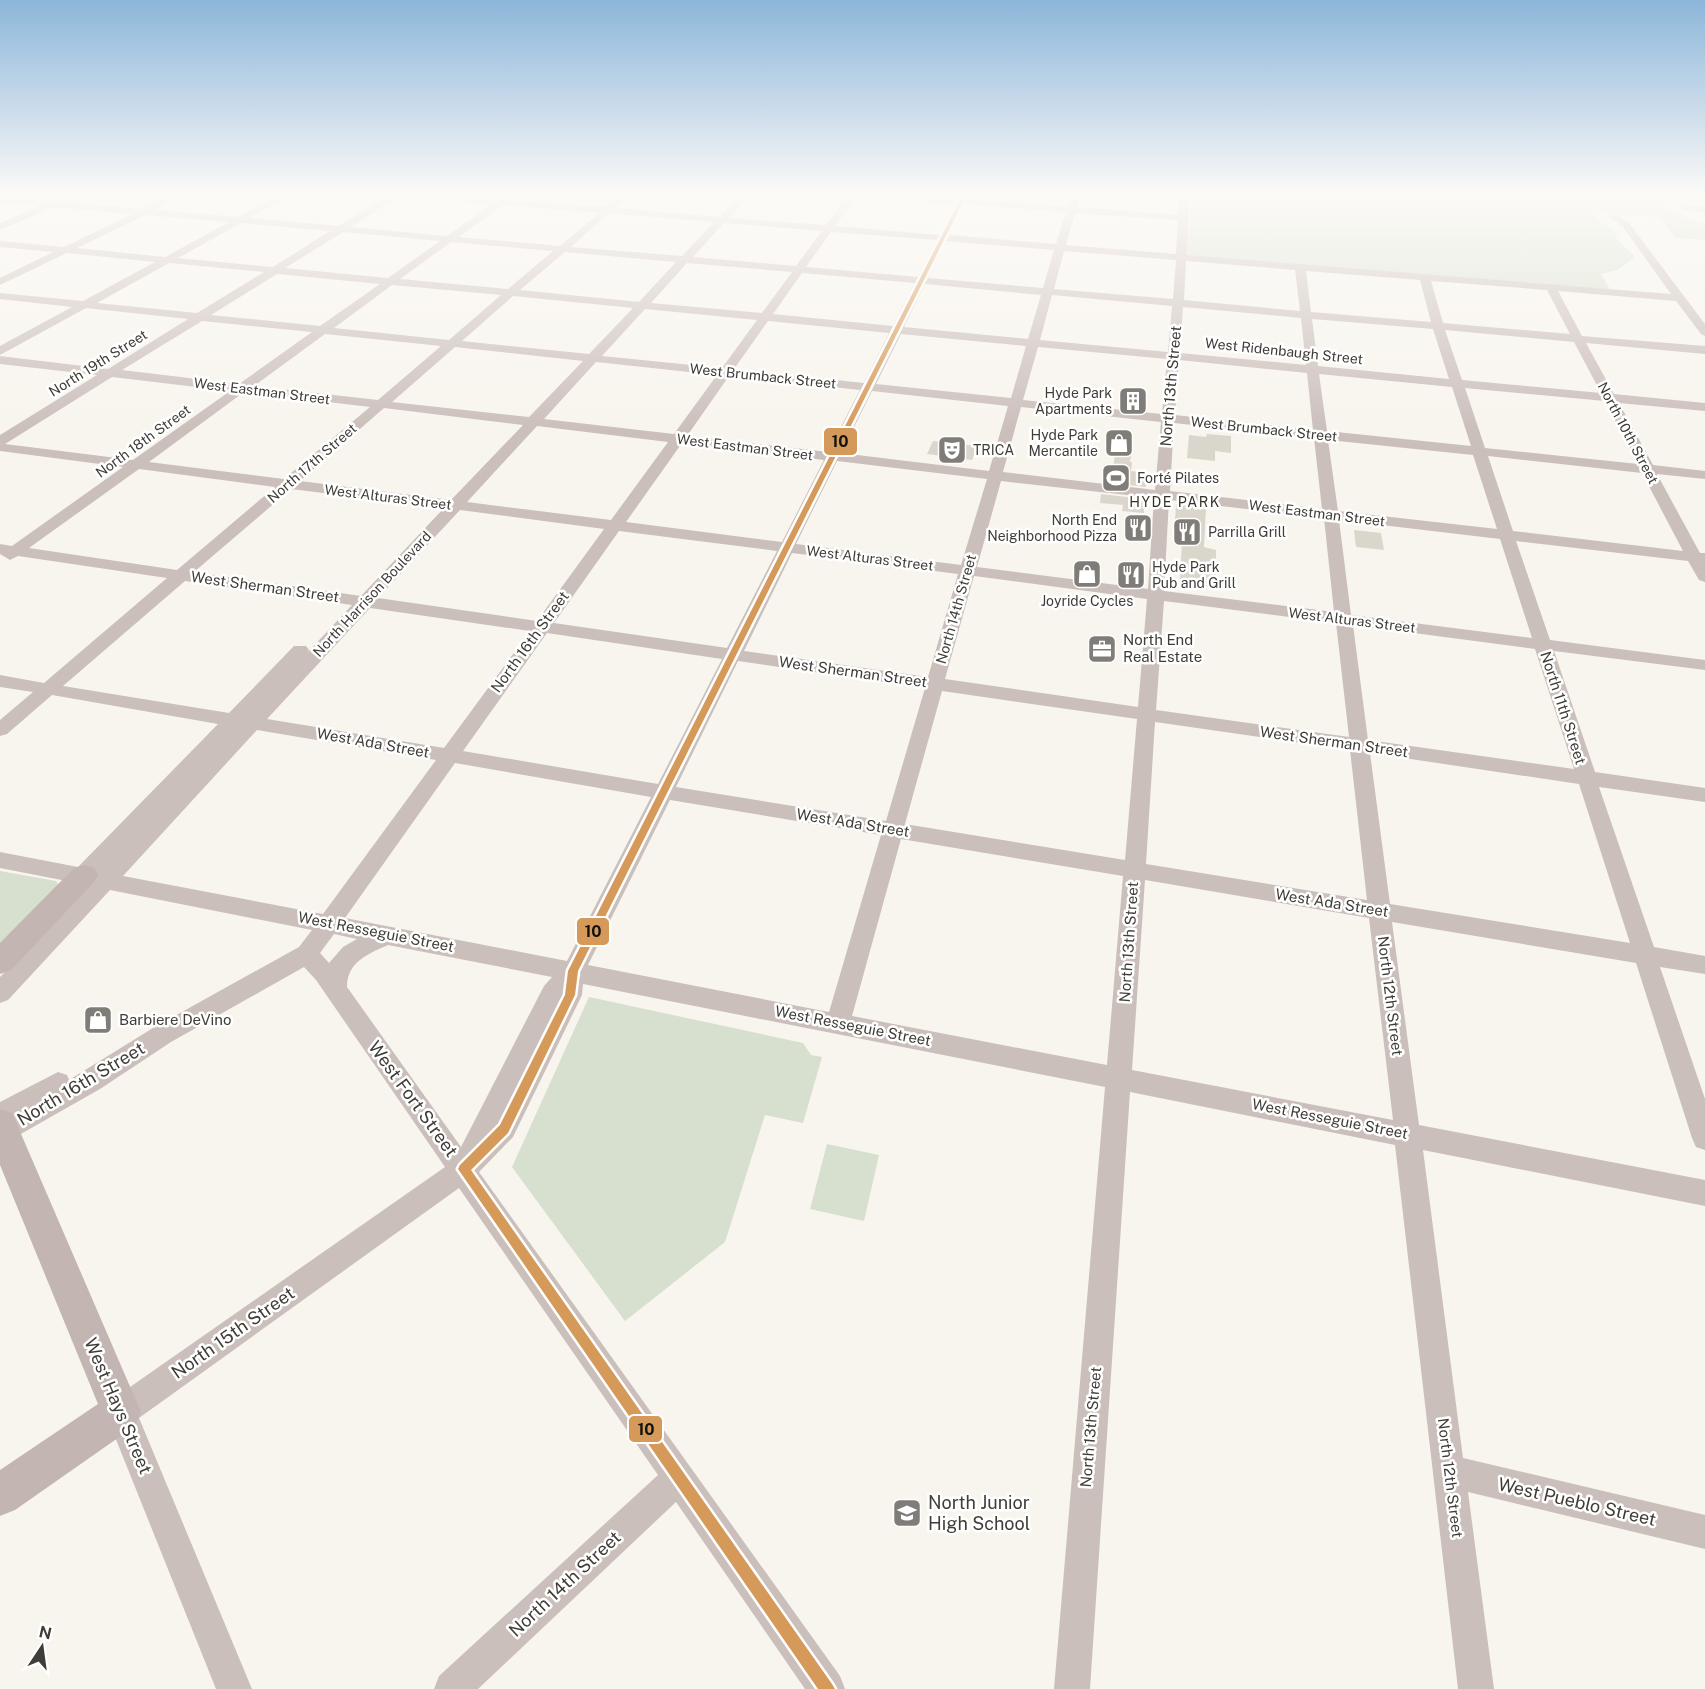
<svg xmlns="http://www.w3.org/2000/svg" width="1705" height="1689" font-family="'Public Sans',sans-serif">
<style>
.green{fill:#d7dfce}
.forest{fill:#d5dfcb}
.building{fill:#dad6cc}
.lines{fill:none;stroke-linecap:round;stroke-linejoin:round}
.minor{fill:#cbbfbb;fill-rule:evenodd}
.major{fill:#c3b5b2;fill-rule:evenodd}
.bus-1-casing{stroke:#fff;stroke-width:5}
.bus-1{fill:#d59959;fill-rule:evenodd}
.labels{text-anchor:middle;stroke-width:5;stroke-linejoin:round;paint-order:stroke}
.far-street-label{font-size:14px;fill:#3f3d38;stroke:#fff}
.far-poi-label{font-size:14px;fill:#3f3d38;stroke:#fff;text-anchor:start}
.far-neighbourhood-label{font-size:14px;letter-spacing:1.5px;fill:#363227;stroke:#fff}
.street-label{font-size:15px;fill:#3f3d38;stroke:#fff}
.poi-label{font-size:15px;fill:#3f3d38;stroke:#fff;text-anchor:start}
.near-street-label{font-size:18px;fill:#3f3d38;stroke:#fff}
.near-poi-label{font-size:18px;fill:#3f3d38;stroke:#fff;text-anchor:start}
.line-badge{stroke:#fff;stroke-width:2}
.pale-badge-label{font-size:16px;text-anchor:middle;font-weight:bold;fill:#111}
</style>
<rect width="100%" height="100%" fill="#f8f5ee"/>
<path class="green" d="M1191,196H1656L1663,207L1705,224V240L1676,238L1658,217L1593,212L1601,222L1615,231L1617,239L1635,257L1618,270L1601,274L1611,291L1187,256Z
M0,871L56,881L59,886L0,946Z
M589,997L803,1043L811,1055L822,1057L803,1123L765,1115L725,1242L625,1321L512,1167Z
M827,1144L879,1155L864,1221L810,1209Z"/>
<path class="forest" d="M1548,196H1650L1653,199L1643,200L1646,205L1627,211L1581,205Z"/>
<path class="building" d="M1207,434L1231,436V453L1215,451V461L1187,458L1189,435L1206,437Z
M1117,439L1133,441L1130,462H1132L1131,471L1147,473L1146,487L1103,482L1105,468L1113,469Z
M933,441L977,446L972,460L927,454Z
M1101,494L1144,499V513L1122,511L1123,505L1100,503Z
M1176,504L1206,507L1204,547L1216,550V588L1180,583L1182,540L1174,539Z
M1354,530L1381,533L1384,550L1356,547Z"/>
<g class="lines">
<path class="minor" d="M0,196L142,209L169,196H181L155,210L238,217L277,196H289L250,218L339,226L388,196H399L351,227L447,236L492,204L430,199L425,196L499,199L509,196V200L605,207L618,196H629L615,208L719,217L739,196H749L729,218L826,225L847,196H857L835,226L940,235L955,204L890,199L885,196L958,198L959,196H969L967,199L1067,206L1070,196H1080L1077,207L1178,215L1179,196H1189L1187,255L1671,294L1623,227L1608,216L1616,214L1629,223L1705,324V336L1701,334L1676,301L1558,291L1582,336L1705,346V354L1586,343L1614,394L1705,403V411L1619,403L1653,465L1705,471V479L1657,474L1700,553H1705V582L1699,580L1688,561L1516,541L1550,640L1705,660V670L1554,651L1595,772L1705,788V802L1599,787L1654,947L1705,956V974L1660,967L1705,1099V1150L1696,1147L1692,1138L1636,963L1392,922L1419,1125L1705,1180V1206L1423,1150L1463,1458L1705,1515V1549L1468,1492L1494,1689H1458L1395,1145L1130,1092L1090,1689H1054L1105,1087L583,984L582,995L513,1137L479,1172L840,1676L845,1689H805L676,1502L478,1689H434L439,1676L658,1475L459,1188L139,1418L252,1689H216L105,1412L110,1401L445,1167L316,980L304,967L171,1042L100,1089L12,1139L0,1142V1102L58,1072L67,1075L69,1080L153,1028L299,947L312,930L110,890L8,1000L0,1003V977L87,885L0,868V852L78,867L218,724L52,695L7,734L0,736V720L33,692L0,687V675L44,683L167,578L18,556L10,560L0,554V544L12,546L123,467L0,451V435L97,375L0,364V356L108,369L188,319L86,308L0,355V346L72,307L0,299V293L83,301L155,262L67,253L0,285V278L53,252L0,247V241L64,247L132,214L54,207L0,230V223L41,205L0,202ZM964,204L1066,212L1056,244L949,235ZM503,205L599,213L560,246L459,237ZM609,213L714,222L682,256L571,247ZM1075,213L1178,220L1176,254L1066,245ZM145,215L229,222L165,257L77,248ZM241,223L330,231L273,267L178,258ZM724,223L822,231L796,266L693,257ZM343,232L440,241L388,278L285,268ZM831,232L937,240L918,277L806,267ZM946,241L1054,250L1043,288L928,278ZM451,242L553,251L508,289L400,279ZM1064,251L1176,260L1173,299L1054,289ZM565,252L676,262L639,302L520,290ZM1186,261L1295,270L1300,311L1184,300ZM169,263L264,272L197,313L97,303ZM687,263L792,272L762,313L651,303ZM1306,271L1420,280L1431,322L1311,312ZM802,273L915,283L893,326L773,314ZM277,274L380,284L320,326L211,315ZM1431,281L1547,290L1570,334L1443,323ZM925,284L1041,295L1028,339L904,327ZM392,285L501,295L449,340L334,328ZM1052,295L1172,306L1168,352L1040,340ZM513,296L633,308L589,354L462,341ZM1183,307L1301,318L1306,365L1180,353ZM645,309L757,320L722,368L602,356ZM1312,319L1433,329L1449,379L1318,366ZM202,321L312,332L239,384L122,370ZM768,321L889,333L864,383L734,369ZM1445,330L1574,342L1601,393L1462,380ZM325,334L441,346L378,400L254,386ZM901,334L1026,346L1011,398L876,384ZM455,347L583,361L529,417L392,402ZM1038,347L1167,359L1162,414L1023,400ZM1179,360L1307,373L1313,430L1175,415ZM596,362L717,375L674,434L544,419ZM1319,374L1452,387L1471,446L1327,431ZM729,376L860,390L828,452L687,436ZM112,377L230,391L133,460L5,444ZM1465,388L1605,401L1638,464L1485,448ZM872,391L1008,406L989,471L841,453ZM244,392L370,407L284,479L149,462ZM1021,407L1161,422L1155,490L1003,472ZM384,408L523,425L451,500L300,481ZM1174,423L1314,438L1322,509L1170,491ZM537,426L668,442L611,520L467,502ZM1328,440L1473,455L1497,529L1338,511ZM682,443L824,460L782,542L626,522ZM1488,456L1642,473L1683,551L1513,531ZM837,461L987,479L961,565L796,544ZM139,469L275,487L177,570L29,548ZM1001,481L1154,498L1148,589L977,567ZM291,489L444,508L361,596L194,572ZM1169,500L1324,518L1334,612L1164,591ZM460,510L604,529L537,621L378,598ZM1339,520L1500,539L1532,638L1351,615ZM619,531L777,551L727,648L554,623ZM792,553L958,574L928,677L744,651ZM974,576L1147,599L1138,707L945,679ZM185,581L352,605L307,653L309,650L306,646H294L229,713L63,686ZM1164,601L1336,623L1349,737L1156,710ZM370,608L530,631L444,748L267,719ZM1353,625L1535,649L1574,769L1368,740ZM547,633L722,659L658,784L463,751ZM738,661L925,688L886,821L676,787ZM942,691L1137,719L1125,860L905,824ZM1155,722L1350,750L1367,900L1146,864ZM257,730L436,760L323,914L123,876ZM1370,753L1579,784L1630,943L1390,904ZM455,763L651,797L567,961L345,918ZM670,800L881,835L829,1012L588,965ZM901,839L1123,876L1107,1065L852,1016ZM1145,880L1369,918L1393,1120L1132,1070ZM334,934L357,939L343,947L329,963L320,953ZM388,945L552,977L544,986L461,1147L347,987C347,962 368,954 388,945Z
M1685,205L1705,206V212L1682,210V206Z"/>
<path class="major" d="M84,865L94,868L98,875L94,882L11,970L0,974V943L74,868Z
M0,1109L12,1113L141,1412L135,1426L15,1510L0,1516V1470L98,1404L0,1165Z"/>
<g class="bus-1-casing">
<path id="bus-1" d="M962,196H966L578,971L575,995L508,1133L471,1170L832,1684L835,1689H818L458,1169L460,1165L500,1125L565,995L568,971Z"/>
</g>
<use href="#bus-1" class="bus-1"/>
</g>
<linearGradient id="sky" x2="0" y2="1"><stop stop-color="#8cb6da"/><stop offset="0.45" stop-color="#fcfaf7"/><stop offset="1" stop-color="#fcfaf7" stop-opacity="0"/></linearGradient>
<rect width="1705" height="432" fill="url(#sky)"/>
<defs>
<g id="building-square" transform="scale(1.5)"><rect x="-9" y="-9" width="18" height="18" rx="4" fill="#807d78" stroke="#fff"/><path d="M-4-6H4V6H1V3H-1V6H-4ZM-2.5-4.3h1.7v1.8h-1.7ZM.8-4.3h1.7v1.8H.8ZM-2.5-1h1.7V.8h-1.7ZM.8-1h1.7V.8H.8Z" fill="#fff"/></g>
<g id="shop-square" transform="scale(1.5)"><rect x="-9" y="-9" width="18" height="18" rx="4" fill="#807d78" stroke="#fff"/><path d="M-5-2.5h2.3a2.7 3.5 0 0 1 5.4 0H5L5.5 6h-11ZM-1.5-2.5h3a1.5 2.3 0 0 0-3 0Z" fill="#fff"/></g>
<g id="theatre-square" transform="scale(1.5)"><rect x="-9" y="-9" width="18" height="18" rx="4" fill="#807d78" stroke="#fff"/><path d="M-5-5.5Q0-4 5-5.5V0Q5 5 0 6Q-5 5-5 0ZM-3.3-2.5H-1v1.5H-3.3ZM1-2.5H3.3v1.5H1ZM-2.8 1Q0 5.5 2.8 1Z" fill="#fff"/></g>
<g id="stadium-square" transform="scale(1.5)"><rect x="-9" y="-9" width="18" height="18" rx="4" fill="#807d78" stroke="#fff"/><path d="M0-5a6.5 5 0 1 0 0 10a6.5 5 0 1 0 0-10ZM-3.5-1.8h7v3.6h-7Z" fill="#fff"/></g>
<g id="restaurant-square" transform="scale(1.5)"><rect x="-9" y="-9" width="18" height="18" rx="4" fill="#807d78" stroke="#fff"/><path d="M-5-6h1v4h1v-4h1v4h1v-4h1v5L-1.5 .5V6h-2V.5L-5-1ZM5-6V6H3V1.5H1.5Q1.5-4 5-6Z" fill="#fff"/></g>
<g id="office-square" transform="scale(1.5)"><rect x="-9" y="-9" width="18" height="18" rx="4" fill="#807d78" stroke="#fff"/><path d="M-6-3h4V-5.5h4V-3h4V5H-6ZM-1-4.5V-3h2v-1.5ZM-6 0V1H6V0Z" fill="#fff"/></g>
<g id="school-square" transform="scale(1.5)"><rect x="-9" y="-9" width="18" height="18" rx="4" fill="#807d78" stroke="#fff"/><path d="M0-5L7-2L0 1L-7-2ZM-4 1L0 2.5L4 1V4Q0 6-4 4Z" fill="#fff"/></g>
</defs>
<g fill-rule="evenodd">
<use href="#building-square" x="1133" y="401"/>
<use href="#shop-square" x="1119" y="443"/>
<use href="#theatre-square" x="952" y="450"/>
<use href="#stadium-square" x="1116" y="478"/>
<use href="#restaurant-square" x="1138" y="528"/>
<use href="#restaurant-square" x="1187" y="532"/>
<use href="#shop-square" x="1087" y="574"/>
<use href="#restaurant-square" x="1131" y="575"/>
<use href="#office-square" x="1102" y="649"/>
<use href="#shop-square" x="98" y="1020"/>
<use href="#school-square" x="907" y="1513"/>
</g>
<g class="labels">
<g class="far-street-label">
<text transform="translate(1284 351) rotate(6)" y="5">West Ridenbaugh Street</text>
<text transform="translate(98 363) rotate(-32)" y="5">North 19th Street</text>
<text transform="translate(763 376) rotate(6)" y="5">West Brumback Street</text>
<text transform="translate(262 391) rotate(7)" y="5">West Eastman Street</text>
<text transform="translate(1264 429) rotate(6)" y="5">West Brumback Street</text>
<text transform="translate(1628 433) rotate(62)" y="5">North 10th Street</text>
<text transform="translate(143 441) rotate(-36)" y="5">North 18th Street</text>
<text transform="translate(745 447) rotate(7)" y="5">West Eastman Street</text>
<text transform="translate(312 463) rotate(-41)" y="5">North 17th Street</text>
<text transform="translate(388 497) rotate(7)" y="5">West Alturas Street</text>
<text transform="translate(1317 513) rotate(7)" y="5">West Eastman Street</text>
<text transform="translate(870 558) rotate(7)" y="5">West Alturas Street</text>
<text transform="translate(372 594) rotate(-47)" y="5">North Harrison Boulevard</text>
<text transform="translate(956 609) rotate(-74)" y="5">North 14th Street</text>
<text transform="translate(1352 620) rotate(7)" y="5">West Alturas Street</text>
</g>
<g class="far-poi-label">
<text x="1112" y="398" text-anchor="end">Hyde Park<tspan x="1112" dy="16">Apartments</tspan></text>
<text x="1098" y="440" text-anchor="end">Hyde Park<tspan x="1098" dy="16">Mercantile</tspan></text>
<text x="973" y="455">TRICA</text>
<text x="1137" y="483">Forté Pilates</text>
<text x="1117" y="525" text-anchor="end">North End<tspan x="1117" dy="16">Neighborhood Pizza</tspan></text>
<text x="1208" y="537">Parrilla Grill</text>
<text x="1152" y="572">Hyde Park<tspan x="1152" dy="16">Pub and Grill</tspan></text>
<text x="1087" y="606" text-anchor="middle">Joyride Cycles</text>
</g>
<g class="far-neighbourhood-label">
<text x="1175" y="507">HYDE PARK</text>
</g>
<g class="street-label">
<text transform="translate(1171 386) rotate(-85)" y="5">North 13th Street</text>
<text transform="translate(265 587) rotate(8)" y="5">West Sherman Street</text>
<text transform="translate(530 642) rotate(-54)" y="5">North 16th Street</text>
<text transform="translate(853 672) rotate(8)" y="5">West Sherman Street</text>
<text transform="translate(1563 708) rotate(72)" y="5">North 11th Street</text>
<text transform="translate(1334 742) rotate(8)" y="5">West Sherman Street</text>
<text transform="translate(373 743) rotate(10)" y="5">West Ada Street</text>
<text transform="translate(853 823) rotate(9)" y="5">West Ada Street</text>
<text transform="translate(1332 903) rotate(9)" y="5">West Ada Street</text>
<text transform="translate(376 932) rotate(11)" y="5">West Resseguie Street</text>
<text transform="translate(1129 942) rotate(-86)" y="5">North 13th Street</text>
<text transform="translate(1390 996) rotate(83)" y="5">North 12th Street</text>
<text transform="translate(853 1026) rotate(11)" y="5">West Resseguie Street</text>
<text transform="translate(1330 1119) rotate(11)" y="5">West Resseguie Street</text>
<text transform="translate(1091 1427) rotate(-85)" y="5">North 13th Street</text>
<text transform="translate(1450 1478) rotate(83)" y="5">North 12th Street</text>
</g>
<g class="poi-label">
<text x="1123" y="645">North End<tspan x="1123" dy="17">Real Estate</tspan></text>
<text x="119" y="1025">Barbiere DeVino</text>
</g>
<g class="near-street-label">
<text transform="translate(81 1084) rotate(-31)" y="6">North 16th Street</text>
<text transform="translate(413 1099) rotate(54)" y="6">West Fort Street</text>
<text transform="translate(233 1333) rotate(-35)" y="6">North 15th Street</text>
<text transform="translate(118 1406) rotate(67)" y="6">West Hays Street</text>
<text transform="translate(1577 1502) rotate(13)" y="6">West Pueblo Street</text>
<text transform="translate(565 1584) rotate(-43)" y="6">North 14th Street</text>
</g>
<g class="near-poi-label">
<text x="928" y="1509">North Junior<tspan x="928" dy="21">High School</tspan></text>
</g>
</g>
<g class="line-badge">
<rect x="823" y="427" width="35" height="29" rx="6" fill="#d59959"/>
<rect x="576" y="917" width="34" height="29" rx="6" fill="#d59959"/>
<rect x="628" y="1415" width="35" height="28" rx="6" fill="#d59959"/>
</g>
<g class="pale-badge-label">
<text x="840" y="447">10</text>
<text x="593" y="937">10</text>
<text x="646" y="1435">10</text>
</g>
<g transform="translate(42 1647) rotate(13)" stroke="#ffffff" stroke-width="4.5" paint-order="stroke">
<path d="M0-4.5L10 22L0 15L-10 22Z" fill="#3f3d38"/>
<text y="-9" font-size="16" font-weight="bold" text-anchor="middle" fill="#3f3d38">N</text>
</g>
</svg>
